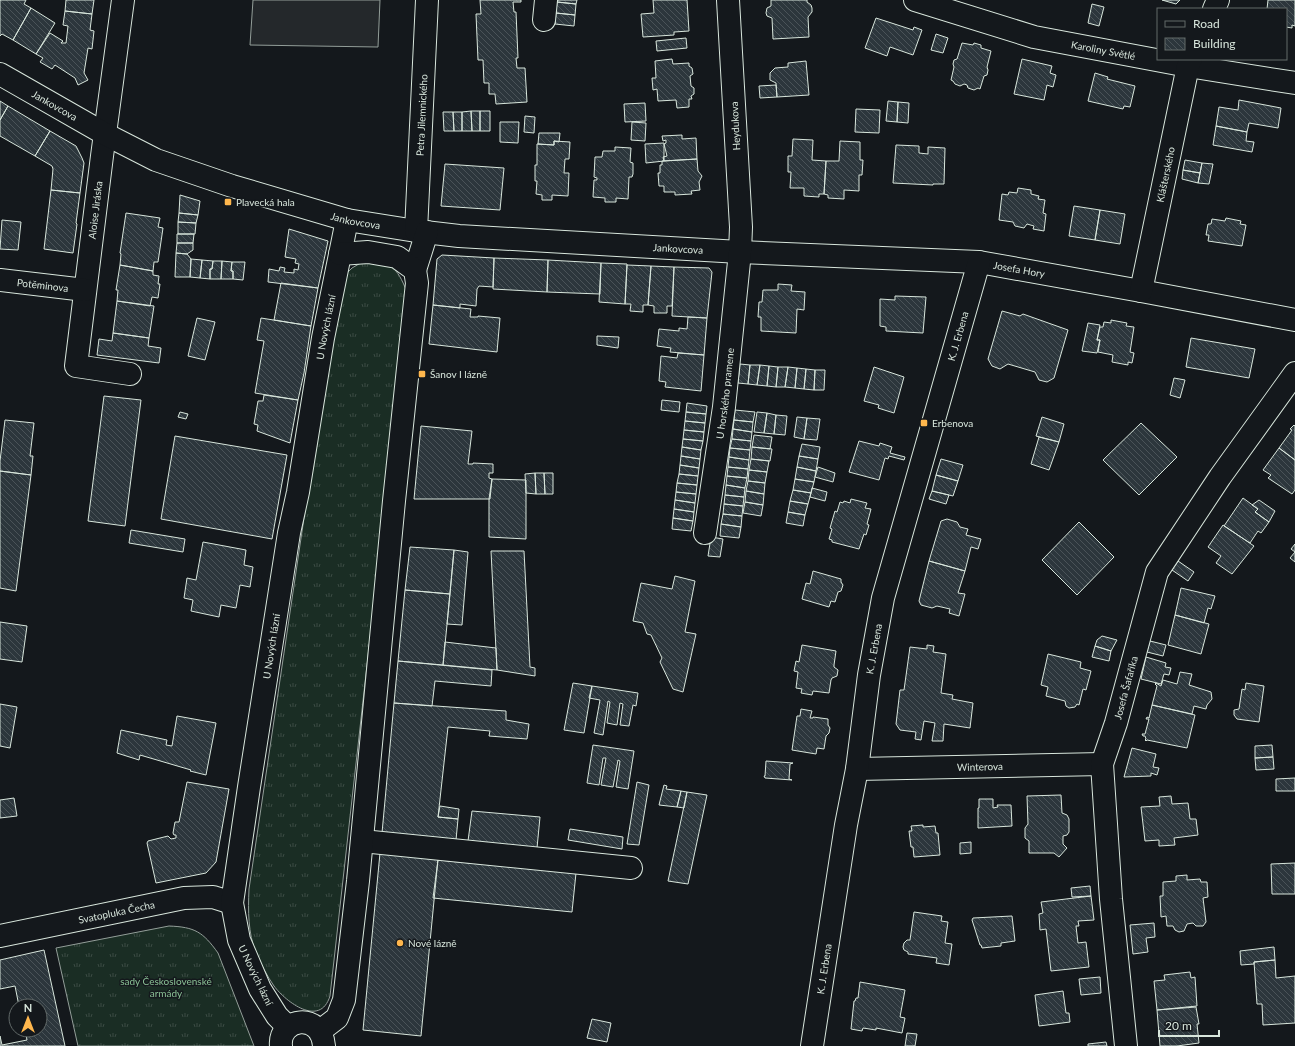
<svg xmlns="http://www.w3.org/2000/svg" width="1295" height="1046" font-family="Lato,sans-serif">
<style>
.grass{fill:url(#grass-tufts);stroke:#939e99}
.parking{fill:#24282b;stroke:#939e99}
.building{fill:url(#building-back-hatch);stroke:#d8e6dc}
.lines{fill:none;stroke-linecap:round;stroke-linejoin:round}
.minor-casing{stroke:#d8e6dc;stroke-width:24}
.minor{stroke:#14181c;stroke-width:22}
.poi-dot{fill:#ffb74d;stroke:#14181c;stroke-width:1.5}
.labels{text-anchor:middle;stroke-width:3;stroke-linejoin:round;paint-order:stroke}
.street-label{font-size:10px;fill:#d8e6dc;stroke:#14181c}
.poi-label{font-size:10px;fill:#d8e6dc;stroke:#14181c;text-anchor:start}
.park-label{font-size:10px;fill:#8ac095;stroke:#14181c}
</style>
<defs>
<pattern id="grass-tufts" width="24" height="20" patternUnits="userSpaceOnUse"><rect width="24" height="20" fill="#1a2d24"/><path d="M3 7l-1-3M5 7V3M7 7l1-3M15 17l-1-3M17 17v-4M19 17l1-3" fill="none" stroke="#3b4b43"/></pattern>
<pattern id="building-back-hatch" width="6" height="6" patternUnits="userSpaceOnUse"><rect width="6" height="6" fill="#2c363c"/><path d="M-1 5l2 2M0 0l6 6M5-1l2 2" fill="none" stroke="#4a5358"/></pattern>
</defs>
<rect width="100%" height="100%" fill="#14181c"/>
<path class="grass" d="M364,261C392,264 396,265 407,292L382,531L330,996C320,1028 286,1002 274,986C267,976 261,964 256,953C248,933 248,911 249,889L312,464L345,275L352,268Z
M169,926C195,927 203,932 218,953L254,1046H78L56,948Z"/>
<path class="parking" d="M253,0H380L378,47L250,45Z"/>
<path class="building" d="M0,0H26L24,4L31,8L13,40L2,34L0,36Z
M66,0H94L92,14L65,11Z
M480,0H521V2H513L514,12H516L518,58H516L517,68H525L527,102L496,104L495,94H489V83H484L483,60H478L476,14H481Z
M558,0H577L576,4L557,2Z
M653,0H687L689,31L674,32V35L643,37L641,14L654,13Z
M771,0H807V2L811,5L812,8V12L808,17L809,37L773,39L772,18L767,16L766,13L767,8L771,6Z
M1162,0H1180L1176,4Z
M1268,0H1295V26L1292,25V28L1286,27V9H1267Z
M557,2L576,4L575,15L556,13Z
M1092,4L1104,7L1099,26L1088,23Z
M31,8L55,23L36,54L13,40Z
M65,11L92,14L90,30L94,31L92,49L88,48L84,73L88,80L78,85L75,78L55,65L52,69L40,62L43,58L36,54L50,33L63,41L61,43H66L68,26L63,25Z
M556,13L575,15L574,26L555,24Z
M876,18L913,30L914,27L922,30L913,55L890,47L887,56L865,48Z
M936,34L948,38L943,53L931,50Z
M686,38L687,48L657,51L656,41Z
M962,43L973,45L974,43L981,45V48L991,51L987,67L988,70L987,75L984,76L980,89L978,88L974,90L968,88L967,85L964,84L960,86L955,84L953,81L951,80L954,67L953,64L954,60L957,59Z
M672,59L673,64L689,63V66L692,68L693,74L690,76L691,86L694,88V94L691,96L692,99H689V107L677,108L676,100L658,101L657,89L653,90L652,78H656L655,61Z
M1022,59L1052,66L1050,73L1056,75L1053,87L1047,85L1044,100L1014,94Z
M806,61L809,95L777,97L776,83L770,80V73L775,68L788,67V63Z
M1095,73L1108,77L1107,79L1135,86L1130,107L1124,106L1123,109L1088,101Z
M776,85L777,97L760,98L759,86Z
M1239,100L1281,108L1278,128L1249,123L1247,132L1216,126L1219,107L1238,110Z
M0,101L8,106L0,120Z
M888,101L898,102L897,122L886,121Z
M898,102L909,103L908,123L897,122Z
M645,103L646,121L625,122L624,104Z
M8,106L50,131L35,156L0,136V120Z
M856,109L880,110L879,133L855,132Z
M471,111L472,131H462V112Z
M471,111H480V131H472Z
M480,111H490V131H480Z
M443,112H453L454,131H444Z
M453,112H462V131H454Z
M525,116L535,117L534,133L524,132Z
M500,122H519L518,143L500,142Z
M632,122L646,123L645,141L631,140Z
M1216,126L1247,132L1246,141L1254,142L1252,152L1213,145Z
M50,131L76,146L82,158L84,163L80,193L51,190L53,169L52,166L35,156Z
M539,133H560L559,142L554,141V145L538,144Z
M682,135V139L696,138L697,159L664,161L663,157L667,156L664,144L666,143V140L663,141L662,136Z
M793,139L813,140L812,160L826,161L824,194H819V197L804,196V188H790L791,172H788V156H792Z
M554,141L570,142L569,159H565L564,173H569L568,196L552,195V200H542V195L536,194L537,181H535V165H537V144L554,145Z
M840,141L860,142V160H863L862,175H859V191L844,190V199L828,198V195L824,194L826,161H839Z
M664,143V161L646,163L645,144Z
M896,145L919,146V153L928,154V147L945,148L944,184H933V185L893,183Z
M615,147L631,148L630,162L633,163V174L632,177H629L628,199L616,198V202H605V198L593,197L594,180H597V178L594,177L595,157H602L603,151H615Z
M697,159L698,171L702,176L699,182L700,190L691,191L692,194L675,195V192H664V186H659L658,173H660V165H662V161Z
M1185,160L1202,163L1200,173L1183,170Z
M1202,163L1213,164L1209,184L1198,183Z
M445,164L504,168L500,210L441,206Z
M1183,170L1200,173L1198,183L1182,179Z
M1018,188L1031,190V194L1039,196L1038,199L1045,200L1043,213L1046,214L1044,231L1033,229L1034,226L1027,224L1024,228L1015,226L1013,222L999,220L1002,194L1008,195L1009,192L1017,193Z
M51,190L80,193L76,223L77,224L73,253L44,249Z
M180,195L200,201L198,215L179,213Z
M1074,206L1100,210L1095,240L1069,236Z
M1100,210L1125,214L1120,244L1095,240Z
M126,213L160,218L158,227L163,228L158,262H154L153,271L120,265L121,254L120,253Z
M179,213L198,215L196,223L178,222Z
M1226,218L1241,221L1240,224L1246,225L1242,246L1208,241L1209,235H1206L1208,224H1211L1212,219L1225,221Z
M2,220L21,222L18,250L0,249Z
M178,222L196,223L195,234H178Z
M289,229L328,241L318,288L268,282L269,269L279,271L280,267L285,268L284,272L294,273V269L298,270L299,264L295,263L296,259L285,257Z
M177,234H194L193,243H177Z
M177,243H193V250L187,254L176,253Z
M176,253L187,254L191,259L190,277H175Z
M442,255L494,258L493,287L479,286L477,289L476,306L460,304V308L433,305L437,259Z
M494,258L548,260L547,292L493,289Z
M191,259L202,260L200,278L190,277Z
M202,260L213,261L212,269H210V279L200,278Z
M548,260L601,263L600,294L547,292Z
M213,261H222L221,279H210V269H212Z
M222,261L232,262L231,271H233V279H221Z
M232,262H245L243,280L233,279V271H231Z
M601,263L627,264L625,304L599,302Z
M120,265L153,271V275L159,276L158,284H160L158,298L152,297L150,306L117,301L118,290H116Z
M627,265L651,266L648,305H643V312L630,311L631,304H625Z
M651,266L674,267L672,306H667V313H654V306L648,305Z
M674,267L709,268L712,272L707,318L672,316Z
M281,283L318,288L311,326L274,320Z
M778,284L792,285L791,291L805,292L804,310L797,309L796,333L761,331V317H758L759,302H762L763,290H778Z
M895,296L926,297L923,333L886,331V327L880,326V299L895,300Z
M117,301L154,306L149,338L113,333Z
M433,305L471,309L470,317H478V316L500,318L497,352L429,344Z
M1002,311L1020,316L1023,314L1068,330L1054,378L1047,382L1039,380L1035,372L1008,364L1000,369L992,366L988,359Z
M688,317L707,318L704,355L670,352L671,348L657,346L659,329L679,331V328L687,329Z
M197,318L215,322L205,360L188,356Z
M261,318L311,326L304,373L298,400L255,393L264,341L257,340Z
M1111,320L1127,323L1126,326L1134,327L1130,352L1134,353L1132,363L1128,362V365L1112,362L1113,355L1098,352L1100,340H1097L1100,327H1103L1104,322L1111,323Z
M1088,323L1100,325L1097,340H1100L1097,353L1082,351Z
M113,333L149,338L148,346L161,348L159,363L97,355L99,339L112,341Z
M597,336L619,337L618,348L597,345Z
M1191,338L1255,349L1249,378L1186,367Z
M678,353L704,355L701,391L665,387L666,382L659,381L661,356L677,358Z
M740,364L750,365L748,384L738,383Z
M750,365H760L757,385L748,384Z
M760,365L769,366L767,386L757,385Z
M769,366L778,367L776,387L767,386Z
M778,367H788L785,387H776Z
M788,367L797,368L795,388L785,387Z
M874,367L904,377L894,413L878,408L879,405L864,401Z
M797,368L806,369L804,389L795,388Z
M806,369L815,370L814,390L804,389Z
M815,370H825L824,390H814Z
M1174,378L1185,380L1180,398L1170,395Z
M264,395L298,400L290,443L257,431L258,425L254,424L258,401H263Z
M104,396L141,400L125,526L88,521Z
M662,400L680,402L679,412L661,410Z
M687,403L707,406L706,414L686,412Z
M735,410L755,412L753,422L734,420Z
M180,412L188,414L186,419L178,417Z
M686,412L706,414L705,423L685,421Z
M757,412L767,413L764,433L754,432Z
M767,413L776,415L774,434L764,433Z
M776,415L787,416L785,435L774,434Z
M797,417L807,418L804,439L794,437Z
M1042,417L1064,424L1059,442L1036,436Z
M807,418L820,419L817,440L804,439Z
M5,420L34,423L30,456H33L31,475L0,471V461Z
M734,420L753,422L752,432L733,429Z
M685,421L705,423L704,432L684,430Z
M1141,423L1177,457L1139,495L1103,460Z
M1294,425L1295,426V460L1279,448L1292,430L1290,429Z
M421,426L472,431L468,464H473V463L493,464V473H489V478L492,479L490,499H414Z
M733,429L752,432L751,441L732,439Z
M684,430L704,432L703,441L683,439Z
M754,435L772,437L770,449L752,447Z
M175,436L287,455L272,539L161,519Z
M1039,437L1059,442L1049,470L1031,464Z
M683,439L703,441L701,450L682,447Z
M732,439L751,441L750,450L730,448Z
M859,441L879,446L880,443L892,447L890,453L905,457L904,460L889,456L888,459L885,458L879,480L849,472Z
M802,444L820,447L818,459L799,456Z
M682,447L701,450L700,459L681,456Z
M752,447L772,449L770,461L751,459Z
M730,448L750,450L749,460L729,457Z
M1279,448L1295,460V490L1292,494L1268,478L1271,475L1263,470Z
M681,456L700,459L699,468L680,465Z
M799,456L818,459L816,471L797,467Z
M729,457L749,460L748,469L728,467Z
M751,459L769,461L767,472L749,470Z
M941,459L963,465L958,481L936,475Z
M680,465L699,468L698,476L679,474Z
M728,467L748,469L747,478L727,476Z
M797,467L816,471L814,482L795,479Z
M818,467L835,473L833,482L815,477Z
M749,470L767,472L765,483L748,481Z
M0,471L31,475L16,591L0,588Z
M535,473H544L545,494H536Z
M535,473L536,494L526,493L525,474Z
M544,473H553V494H545Z
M679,474L698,476L697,485L677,483Z
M936,475L958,481L953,496L932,491Z
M727,476L747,478L745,488L726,485Z
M492,479L526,480V539L489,537V499Z
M795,479L814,482L811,493L793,490Z
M748,481L765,483L764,494L746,491Z
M677,483L697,485L696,494L676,492Z
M726,485L745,488L744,497L725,495Z
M812,488L827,492L825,501L810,497Z
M793,490L811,493L808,504L790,501Z
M746,491L764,494L763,505L745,502Z
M932,491L949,495L946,504L929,499Z
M676,492L696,494L695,503L675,500Z
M725,495L744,497L743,506L724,504Z
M1243,498L1258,509L1255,512L1269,522L1261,533L1258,531L1250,543L1224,526Z
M851,499L867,503L865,508L871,509L867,524L869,525L866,535L864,534L859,549L832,542V540L829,539L832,529L830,528L835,511L837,512L840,502L843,503L844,501L850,503Z
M675,500L695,503L694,512L674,509Z
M1259,500L1275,511L1269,522L1255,512L1258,509L1252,505Z
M790,501L808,504L805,515L788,512Z
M745,502L763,505L761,516L743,513Z
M724,504L743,506L742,516L723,514Z
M674,509L694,512L693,521L673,518Z
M788,512L805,515L803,526L786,523Z
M723,514L742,516L741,527L721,524Z
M673,518L693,521L691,531L672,529Z
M947,519L957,522L960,527L968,529L966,535L981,539L978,549L971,547L965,571L929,561L941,521Z
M1079,522L1114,557L1077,595L1042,560Z
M721,524L741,527L739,538L720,536Z
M1223,525L1254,546L1232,574L1216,563L1221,556L1208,547Z
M131,530L185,539L183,552L129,543Z
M711,537L723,539L720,557L708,556Z
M203,542L246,550L244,565L253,567L250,587L240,585L236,608L221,605L219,617L191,611L193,600L184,598L187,578L196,580Z
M1295,544V562L1290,558L1295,552L1291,549Z
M410,547L454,550L450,594L405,590Z
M454,550L468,552L462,625L447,624Z
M491,551H524L530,667L535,668V676L497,670Z
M929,561L965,571L958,593L965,594L959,616L949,613L950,609L937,606L932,608L921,605L919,601Z
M1178,561L1194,572L1188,581L1172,570Z
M813,571L841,579V582L843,585L841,591L838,592L835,602L831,601L829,607L802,599L806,583L810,584Z
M675,576L695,581L685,632L696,634L683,692L673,689L660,662L662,658L651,635L647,634L643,623L633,621L641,583L672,589Z
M1181,588L1215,596L1211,609L1208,608L1204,623L1175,615Z
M405,590L450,594L443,665L398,661Z
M1175,615L1209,624L1201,654L1168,645Z
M0,622L27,626L22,662L0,659Z
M1102,636L1117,640L1111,651L1095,646L1097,640Z
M1150,641L1166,645L1163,656L1147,652Z
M445,642L496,648L497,670L443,665Z
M802,645L836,651L834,665V667L838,670L837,676L832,678L831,680L829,693L813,691L812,695L801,693L802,689L796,688L798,672L794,671L796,661L799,662Z
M927,645L934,646L933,652L946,654L941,693L953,695L952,699L973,703L970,728L944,724L943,741H932L935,723L924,721L921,740L915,739L916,732L900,730L896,724L900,690H904L910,647L927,649Z
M1095,646L1111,651L1109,661L1092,657Z
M1048,654L1081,662L1080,668L1091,671L1086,690L1083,689L1079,705L1077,704L1075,707L1069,708L1066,706L1065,701L1046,696L1048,687L1041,685Z
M1146,657L1166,663L1165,667L1171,668L1169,675L1164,674L1161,684L1141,679Z
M398,661L492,670L491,686L435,681L432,706L394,703Z
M1180,672L1192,674L1189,685L1211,692L1212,699L1207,705L1206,709L1194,706L1192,714L1152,705L1157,686L1155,684L1156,683L1161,686L1163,680L1177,684Z
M573,683L592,686L584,733L564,730Z
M1246,683L1264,686L1259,722L1237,719L1234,715V710L1239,709L1242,689L1245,690Z
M592,686L638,693L636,706L633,705L629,726L620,725L623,704L620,703L617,725L607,723L610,702L608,701L603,735L594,733L600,700L589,698Z
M394,703L506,711V720L529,724L527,739L489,736L490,731L448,727L438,817L458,819L456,840L382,833Z
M0,704L17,707L10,748L0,746Z
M1152,705L1195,715L1187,748L1147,740L1146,741L1145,740L1146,739L1145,736H1143L1142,734H1145L1149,719H1146L1147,717L1149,718Z
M801,709L812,711L810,718H813V717L828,719V725L830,728L829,733L826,736L824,749L817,748L816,754L792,750L797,716H800Z
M177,716L216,723L206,775L190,771L191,770L140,755L139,760L117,753L121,730L167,740L166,745L172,746Z
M593,745L634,751L628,789L616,787L620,761L618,760L613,787L601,785L606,758H603L599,785L587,783Z
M1272,745L1273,757L1255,758V746Z
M1132,748L1156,754L1153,767L1159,768L1157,775L1151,773V776L1124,777Z
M1273,757L1274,769L1256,770L1255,758Z
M766,761L793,763L790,764L789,779L792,780L765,778L764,776H765Z
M1295,778V791H1276V779Z
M187,782L229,789L216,862L206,873L156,883L147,843L148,841L168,836L171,839L176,838V835H174L173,833L175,822H179Z
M637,782L649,785L639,845L627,844Z
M664,785L667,786L666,789L681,791L677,807L659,805Z
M681,791L687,792L684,808L677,807Z
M687,792L707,795L688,884L668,881Z
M1061,795L1062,813L1067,815L1069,819V832L1067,835L1063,836V844L1067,848L1059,857L1054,853H1029V841L1025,838V828L1028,824L1027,796Z
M1171,796L1172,804L1188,803L1190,819H1196L1198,835L1174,838L1175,845L1159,846V840L1145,841L1141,807L1160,806L1159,797Z
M14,798L17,816L0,818V800Z
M979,799H993V808L998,807L997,805H1011L1012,826L978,828V808H979Z
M440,806L459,809L458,819L438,817Z
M472,811L540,817L537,848L468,841Z
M923,825V827L935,826L936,833H938L940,855L914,857L913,847H911L909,831H912L911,826Z
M570,829L623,837L622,849L568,840Z
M971,842V853L960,854V843Z
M380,853L438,859L421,1036L363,1030Z
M438,860L576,873L572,912L433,898Z
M1295,863V894H1272L1271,864Z
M1187,875V880L1200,879L1201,882H1207L1208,897L1203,898L1206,922L1203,926H1196L1193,923L1187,924L1184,931L1179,932L1175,930L1173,926H1167L1166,916L1161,917L1160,896H1163V882L1176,881V876Z
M1090,886L1091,896L1072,897L1071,888Z
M1091,896L1094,920L1078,921L1079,926H1076L1078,943L1086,942L1089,967L1051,971L1046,929L1040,930L1039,914L1043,913L1041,902Z
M914,912L942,916L941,921L948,922L945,943L952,944L949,965L936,963L937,958L908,954V952L904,950L903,947L904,943L907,940H910Z
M1012,916L1015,941L1001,943V946L982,948L981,945H980L972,920L973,918Z
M1154,923L1155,937L1146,938L1148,952L1133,954L1130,925Z
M1274,947L1275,960L1254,962V964L1241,965L1240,951Z
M44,950L65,1046H0V1036L2,1045L27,1040L25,1030H40V1006H19L15,986L0,989V960Z
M1275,960L1276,978L1295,976V1023L1263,1025L1262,1004H1257L1254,962Z
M1190,972L1191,978L1195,977L1197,1006L1157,1010L1154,981L1165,980L1164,975Z
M1100,977L1101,993L1081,995L1079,979Z
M860,982L905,990L900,1017L905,1018L902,1033L876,1028V1030L863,1028L862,1031L851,1029L854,1001H855L856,998H858Z
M1063,991L1066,1013H1069L1070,1022L1039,1026L1035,995Z
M1196,1007L1199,1024H1197L1199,1043L1177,1046H1160L1157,1010Z
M592,1019L611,1023L607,1042L587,1038Z
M907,1033L917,1034L915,1046H905Z
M1106,1042L1107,1046H1088V1044Z"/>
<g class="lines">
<g class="minor-casing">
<g id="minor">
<path d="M123,0L102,156L76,366L130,374"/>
<path id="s1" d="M915,0L1034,37L1188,66L1295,83"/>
<path d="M1214,9L1218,0"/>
<path d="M544,20L546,0"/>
<path id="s2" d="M0,74L105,134L156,160L232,186L347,220L416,231L459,236L740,252L979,262L1141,291L1295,320"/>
<path id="s3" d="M416,231L427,0"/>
<path d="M415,270L427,232"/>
<path id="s4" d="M0,280L85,290"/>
<path id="s5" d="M1141,291L1188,66L1191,59"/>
<path id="s6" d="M705,533L724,407L740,252L741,227L728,0"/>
<path id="s7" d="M857,769L1102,764"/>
<path d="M362,841L631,868"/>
<path id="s8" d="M0,936L184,898L213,897L232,903"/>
<path id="s9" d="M288,1027L277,1016L260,989L239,940L232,903L249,787L289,533L298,492L323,338L347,220"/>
<path d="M320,1031L337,1018L344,1000L358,881L394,501L417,283L415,270L397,257L368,252L340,254"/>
<path d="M281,1046C278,1018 321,1011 324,1046"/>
<path id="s10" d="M812,1046L846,825L857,769L869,675L883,598L979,262"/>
<path id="s11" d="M1126,1046L1111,899L1102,764L1116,723L1157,572L1220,477L1295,373"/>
</g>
</g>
<use href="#minor" class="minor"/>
</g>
<g class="poi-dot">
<rect x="224" y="198" width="8" height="8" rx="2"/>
<rect x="418" y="370" width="8" height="8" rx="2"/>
<rect x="920" y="419" width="8" height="8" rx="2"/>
<circle cx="400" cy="943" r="4"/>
</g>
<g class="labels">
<g class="street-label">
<text dy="4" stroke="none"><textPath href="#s1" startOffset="195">Karoliny Světlé</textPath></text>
<text dy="4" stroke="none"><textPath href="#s2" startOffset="63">Jankovcova</textPath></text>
<text dy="4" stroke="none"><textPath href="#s3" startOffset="116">Petra Jilemnického</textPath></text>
<text transform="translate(735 126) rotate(-93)" y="4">Heydukova</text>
<text dy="4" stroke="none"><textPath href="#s5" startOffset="119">Klášterského</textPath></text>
<text transform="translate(95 210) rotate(-83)" y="4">Aloise Jiráska</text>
<text dy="4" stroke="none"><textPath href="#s2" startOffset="387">Jankovcova</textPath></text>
<text dy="4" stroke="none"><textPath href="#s2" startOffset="711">Jankovcova</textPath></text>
<text dy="4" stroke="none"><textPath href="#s2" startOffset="1053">Josefa Hory</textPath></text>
<text dy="4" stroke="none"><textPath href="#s4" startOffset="43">Potěminova</textPath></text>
<text dy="4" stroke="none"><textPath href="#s9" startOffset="722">U Nových lázní</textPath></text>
<text dy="4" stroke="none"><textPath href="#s10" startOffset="726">K. J. Erbena</textPath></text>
<text dy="4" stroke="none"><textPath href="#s6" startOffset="141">U horského pramene</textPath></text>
<text dy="4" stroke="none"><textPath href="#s9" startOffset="398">U Nových lázní</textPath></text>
<text dy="4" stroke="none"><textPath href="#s10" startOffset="402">K. J. Erbena</textPath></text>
<text dy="4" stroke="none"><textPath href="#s11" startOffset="363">Josefa Šafaříka</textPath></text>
<text dy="4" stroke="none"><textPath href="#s7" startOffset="123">Winterova</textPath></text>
<text dy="4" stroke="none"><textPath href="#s8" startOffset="119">Svatopluka Čecha</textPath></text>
<text dy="4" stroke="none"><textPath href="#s10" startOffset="78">K. J. Erbena</textPath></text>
<text transform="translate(256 975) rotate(64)" y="4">U Nových lázní</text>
</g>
<g class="poi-label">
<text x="236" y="206">Plavecká hala</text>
<text x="430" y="378">Šanov I lázně</text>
<text x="932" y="427">Erbenova</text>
<text x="408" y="947">Nové lázně</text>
</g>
<g class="park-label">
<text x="166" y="985">sady Československé<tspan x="166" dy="12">armády</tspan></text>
</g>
</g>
<rect x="1157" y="8" width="130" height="52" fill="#14181c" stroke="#626a69"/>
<rect x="1165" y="21" width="20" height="6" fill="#14181c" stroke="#626a69"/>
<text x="1193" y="28" font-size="12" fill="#d8e6dc">Road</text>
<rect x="1165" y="38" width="20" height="12" fill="url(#building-back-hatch)" stroke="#626a69"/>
<text x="1193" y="48" font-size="12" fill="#d8e6dc">Building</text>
<g transform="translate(28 1018)"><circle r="19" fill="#14181c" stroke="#626a69"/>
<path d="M0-3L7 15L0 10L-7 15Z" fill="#ffb74d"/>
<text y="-6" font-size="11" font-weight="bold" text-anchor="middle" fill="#d8e6dc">N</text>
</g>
<path d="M1159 1030v6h60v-6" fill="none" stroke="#d8e6dc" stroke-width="2"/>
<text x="1165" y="1030" font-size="12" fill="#d8e6dc" stroke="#14181c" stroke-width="3" paint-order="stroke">20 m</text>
</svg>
